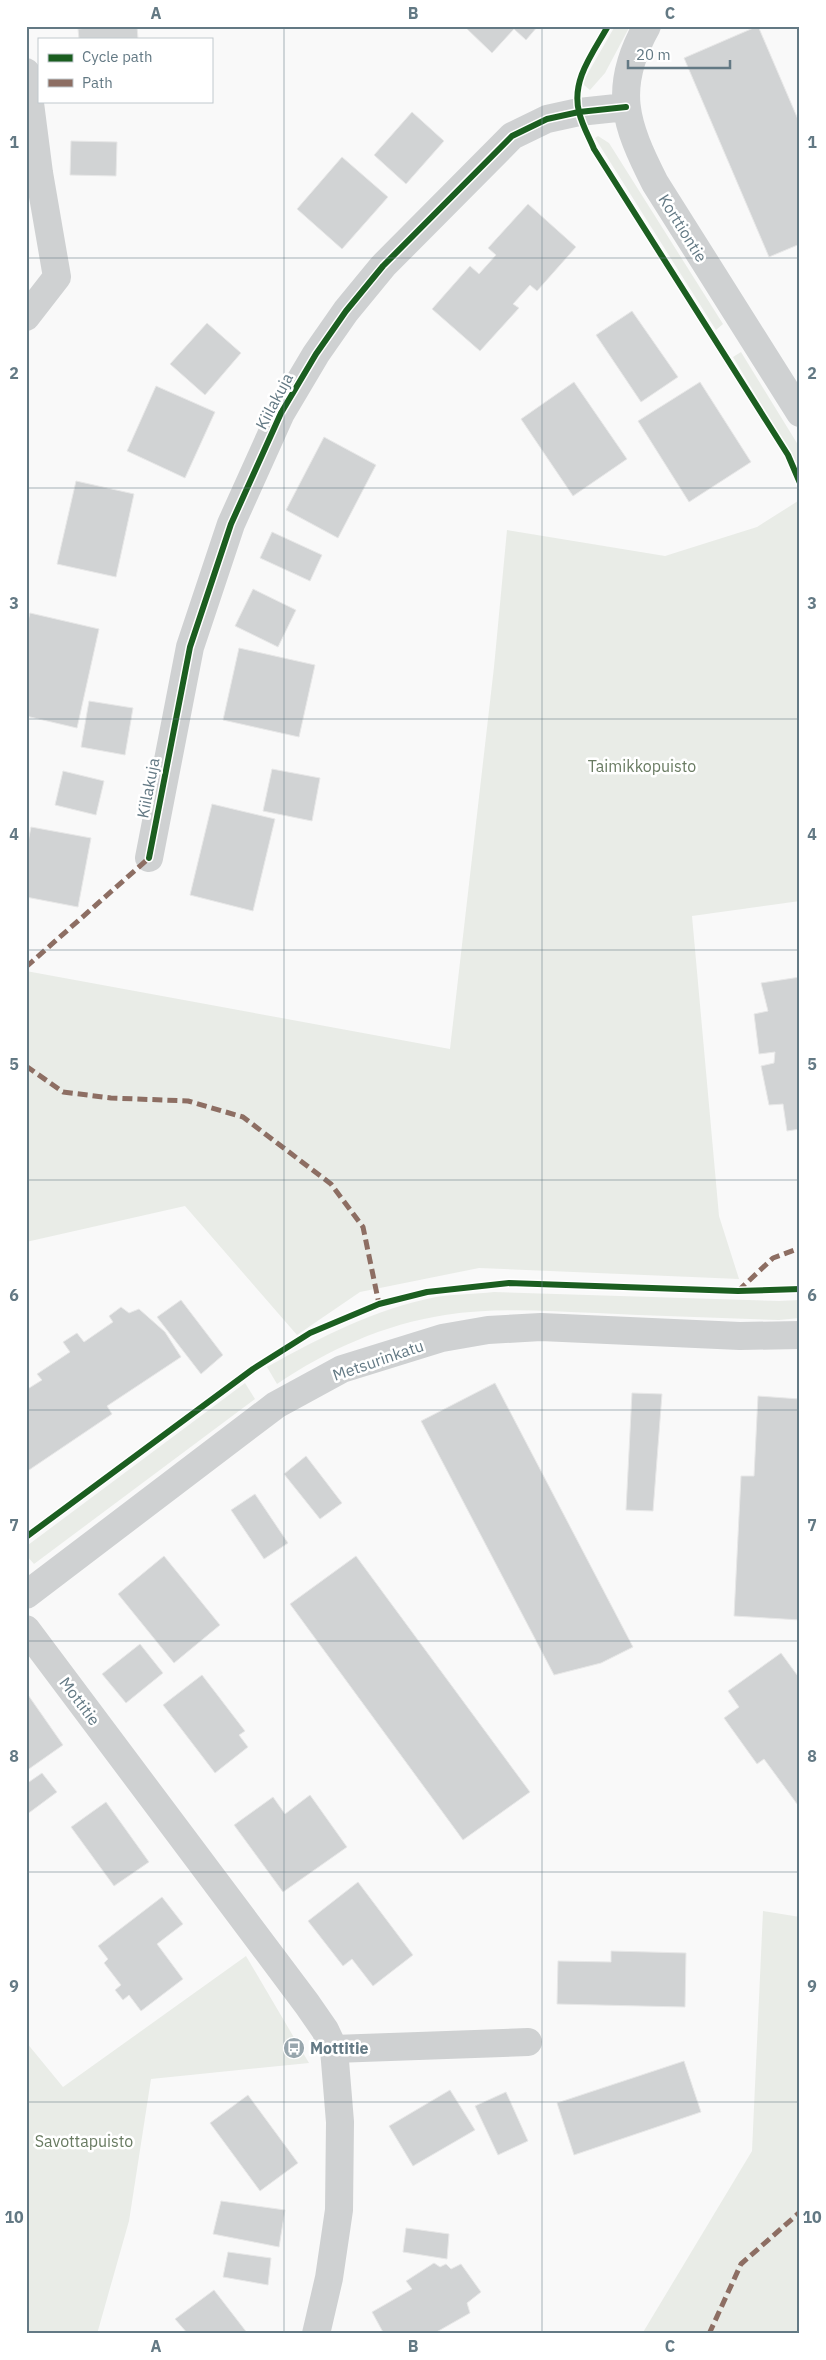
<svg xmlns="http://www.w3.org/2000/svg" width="826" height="2360" font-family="'IBM Plex Sans',sans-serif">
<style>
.green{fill:#e9ece7}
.building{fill:#d1d3d4;stroke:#e8e8e8}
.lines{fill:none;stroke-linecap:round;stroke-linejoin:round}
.minor{stroke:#cfd1d2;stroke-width:28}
.quiet{stroke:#8d6e63;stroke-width:5;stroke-dasharray:10 5;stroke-linecap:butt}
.cycleway-casing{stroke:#fff;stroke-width:9}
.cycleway{stroke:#1b5e20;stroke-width:6}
.grid{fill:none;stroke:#637984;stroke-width:1;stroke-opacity:0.55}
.labels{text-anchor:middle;stroke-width:5;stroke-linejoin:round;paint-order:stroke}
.street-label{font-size:16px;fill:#637984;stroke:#fff}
.park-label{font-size:16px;fill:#697b62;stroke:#fff}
.poi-label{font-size:16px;font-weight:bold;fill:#637984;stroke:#fff;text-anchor:start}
.neatline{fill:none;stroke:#637984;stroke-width:2}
.grid-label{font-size:16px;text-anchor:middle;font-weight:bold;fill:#637984}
</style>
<rect width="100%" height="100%" fill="#f9f9f9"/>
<path class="green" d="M615,26H630L605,73L590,90L584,85V80Z
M598,136L609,143L723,324L716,330L595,138Z
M741,352L800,448V469L733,357Z
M798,501L800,518V901L692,916L719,1216L739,1279L479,1268L360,1292L297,1335L185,1206L26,1242V971L450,1049L494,667L507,530L665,556L757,527Z
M494,1292L779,1301L800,1300V1318L779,1320C718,1318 657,1316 597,1313C547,1311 494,1307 445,1315C385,1324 327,1350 277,1384L267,1367C321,1337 375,1309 436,1297C455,1294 475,1294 494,1292Z
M245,1383L255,1399L34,1564L27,1556L28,1545Z
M763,1911L800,1917V2334H642L752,2151Z
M246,1956L309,2063L151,2079L129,2221L97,2334H26V2042L63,2087Z"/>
<path class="building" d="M110,26H137L138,39H79L78,29Z
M464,26H538L526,40L514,29L492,53Z
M758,26L800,124V244L769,257L684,58Z
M412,112L444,141L406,184L374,155Z
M71,141L117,142L116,176L70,175Z
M342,157L388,197L342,249L297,209Z
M528,204L576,247L537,291L530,285L513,304L519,308L480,351L432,309L470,266L479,274L496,255L488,248Z
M632,311L678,377L641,402L596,335Z
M207,323L241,353L205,395L170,364Z
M574,382L627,459L573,496L521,419Z
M700,382L751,462L689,502L638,421Z
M156,386L215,412L185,478L127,451Z
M324,437L376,465L338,538L286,510Z
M76,481L134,494L116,577L57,564Z
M272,532L322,555L310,581L260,558Z
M253,589L296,610L278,647L235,626Z
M30,613L99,629L77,728L26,716V629Z
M239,648L315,665L299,737L223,720Z
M89,701L133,708L125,755L81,747Z
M272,769L320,778L312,821L263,811Z
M63,771L104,781L96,815L55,805Z
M212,804L275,819L253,911L190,895Z
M31,827L91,838L78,907L26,897V852Z
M800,977V1129L787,1131L783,1104L769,1105L761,1066L774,1063L775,1052L759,1054L754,1014L768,1011L761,983Z
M181,1300L223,1355L201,1374L157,1317Z
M121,1307L129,1313L139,1309L165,1332L181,1357L107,1406L112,1414L29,1470L26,1466V1390L42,1380L37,1374L70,1352L63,1342L77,1333L84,1342L113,1322L109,1316Z
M495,1383L633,1647L601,1663L554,1675L421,1421Z
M632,1393L662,1394L653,1511L626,1510Z
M758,1396L800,1399V1620L734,1616L741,1476H754Z
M306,1456L342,1503L320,1519L284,1474Z
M255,1494L288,1543L264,1559L231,1510Z
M164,1556L220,1625L174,1663L118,1594Z
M356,1556L530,1792L463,1840L290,1604Z
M140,1644L163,1673L126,1703L102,1674Z
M781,1653L800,1679V1808L764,1759L757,1764L724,1718L739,1707L728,1691Z
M202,1675L245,1731L239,1735L248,1747L215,1773L163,1705Z
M26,1692L63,1745L26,1771Z
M42,1773L57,1792L26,1815V1784Z
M310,1795L347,1847L283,1892L234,1825L273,1797L285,1814Z
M106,1802L149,1862L114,1886L71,1827Z
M358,1882L413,1955L373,1986L352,1959L343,1966L308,1921Z
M162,1897L183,1924L157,1944L183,1979L141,2011L129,1995L123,2000L115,1990L121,1985L104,1963L108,1959L98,1946Z
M611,1951L686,1953L685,2007L557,2004L558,1961L611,1962Z
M684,2061L701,2112L574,2155L557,2103Z
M450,2090L475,2130L413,2166L389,2126Z
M506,2092L528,2141L498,2155L475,2106Z
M248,2095L298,2163L260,2191L210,2123Z
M221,2201L285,2210L279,2247L213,2234Z
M406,2228L449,2234L447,2259L403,2252Z
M228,2252L271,2258L268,2285L223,2277Z
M434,2263L440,2267L446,2264L451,2269L461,2264L481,2292L467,2303L470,2313L433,2334H384L372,2312L412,2289L406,2281Z
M214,2290L248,2334H188L175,2319Z"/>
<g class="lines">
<path class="minor" d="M647,26C612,88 625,124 655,183L800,413
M26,72L39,173L57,277L26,317
M149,858L190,647L231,524L281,413L316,354L346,311L383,266L512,136L547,119L579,112L626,107
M26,1595L276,1405L342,1369L442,1338L488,1330L541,1327L740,1336L800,1335
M26,1629L307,2004L325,2030L334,2049L340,2122L339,2210L329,2278L316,2334
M334,2049L528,2042"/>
<path class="quiet" d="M26,967L149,858
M26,1066L63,1092L111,1098L188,1101L243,1117L331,1184L363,1227L379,1304
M738,1291L773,1258L800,1248
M709,2334L741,2264L800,2212"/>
<g class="cycleway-casing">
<path id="cycleway" d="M608,26C593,53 571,80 579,112C582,125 589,137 594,149L788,455L800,483
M149,858L190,647L231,524L281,413L316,354L346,311L383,266L512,136L547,119L579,112L626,107
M26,1537L253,1369L310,1333L379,1304L427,1292L509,1283L738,1291L800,1289"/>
</g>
<use href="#cycleway" class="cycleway"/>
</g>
<path class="grid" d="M284,26V2334M542,26V2334M26,258H800M26,488H800M26,719H800M26,950H800M26,1180H800M26,1410H800M26,1641H800M26,1872H800M26,2102H800"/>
<defs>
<g id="bus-disc" transform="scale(1.125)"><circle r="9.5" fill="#98a6ad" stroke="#fff"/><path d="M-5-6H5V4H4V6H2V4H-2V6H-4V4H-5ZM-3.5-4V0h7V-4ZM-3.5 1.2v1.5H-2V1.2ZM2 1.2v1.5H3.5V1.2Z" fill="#fff"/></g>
</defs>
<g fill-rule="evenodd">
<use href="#bus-disc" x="294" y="2048"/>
</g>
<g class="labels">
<g class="street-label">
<text transform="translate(683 228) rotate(58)" y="6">Korttiontie</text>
<text transform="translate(274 401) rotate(-62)" y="6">Kiilakuja</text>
<text transform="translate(148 788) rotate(-79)" y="6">Kiilakuja</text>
<text transform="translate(378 1360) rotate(-19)" y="6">Metsurinkatu</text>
<text transform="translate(80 1701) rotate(53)" y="6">Mottitie</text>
</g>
<g class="park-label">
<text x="642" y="772">Taimikkopuisto</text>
<text x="84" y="2147">Savottapuisto</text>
</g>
<g class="poi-label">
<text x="310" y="2054">Mottitie</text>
</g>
</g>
<rect width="826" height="2360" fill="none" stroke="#ffffff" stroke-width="55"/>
<rect x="38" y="38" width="175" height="65" fill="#ffffff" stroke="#c1c9ce"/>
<rect x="48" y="54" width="25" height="8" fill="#1b5e20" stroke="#c1c9ce"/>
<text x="82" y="62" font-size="15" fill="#637984">Cycle path</text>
<rect x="48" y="79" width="25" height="8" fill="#8d6e63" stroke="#c1c9ce"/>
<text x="82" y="88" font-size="15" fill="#637984">Path</text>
<path d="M628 60v8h102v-8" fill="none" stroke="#637984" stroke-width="2.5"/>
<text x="636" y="60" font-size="15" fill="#637984" stroke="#ffffff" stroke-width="4" paint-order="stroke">20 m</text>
<rect x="28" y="28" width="770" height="2304" class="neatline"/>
<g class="grid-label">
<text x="156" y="19">A</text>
<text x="413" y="19">B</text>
<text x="670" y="19">C</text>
<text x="14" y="148">1</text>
<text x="812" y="148">1</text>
<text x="14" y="379">2</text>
<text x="812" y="379">2</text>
<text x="14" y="609">3</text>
<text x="812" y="609">3</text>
<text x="14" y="840">4</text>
<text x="812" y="840">4</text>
<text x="14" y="1070">5</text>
<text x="812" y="1070">5</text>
<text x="14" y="1301">6</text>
<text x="812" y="1301">6</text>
<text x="14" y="1531">7</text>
<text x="812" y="1531">7</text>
<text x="14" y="1762">8</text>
<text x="812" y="1762">8</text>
<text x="14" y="1992">9</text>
<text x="812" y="1992">9</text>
<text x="14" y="2223">10</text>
<text x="812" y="2223">10</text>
<text x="156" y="2352">A</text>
<text x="413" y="2352">B</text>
<text x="670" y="2352">C</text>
</g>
</svg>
